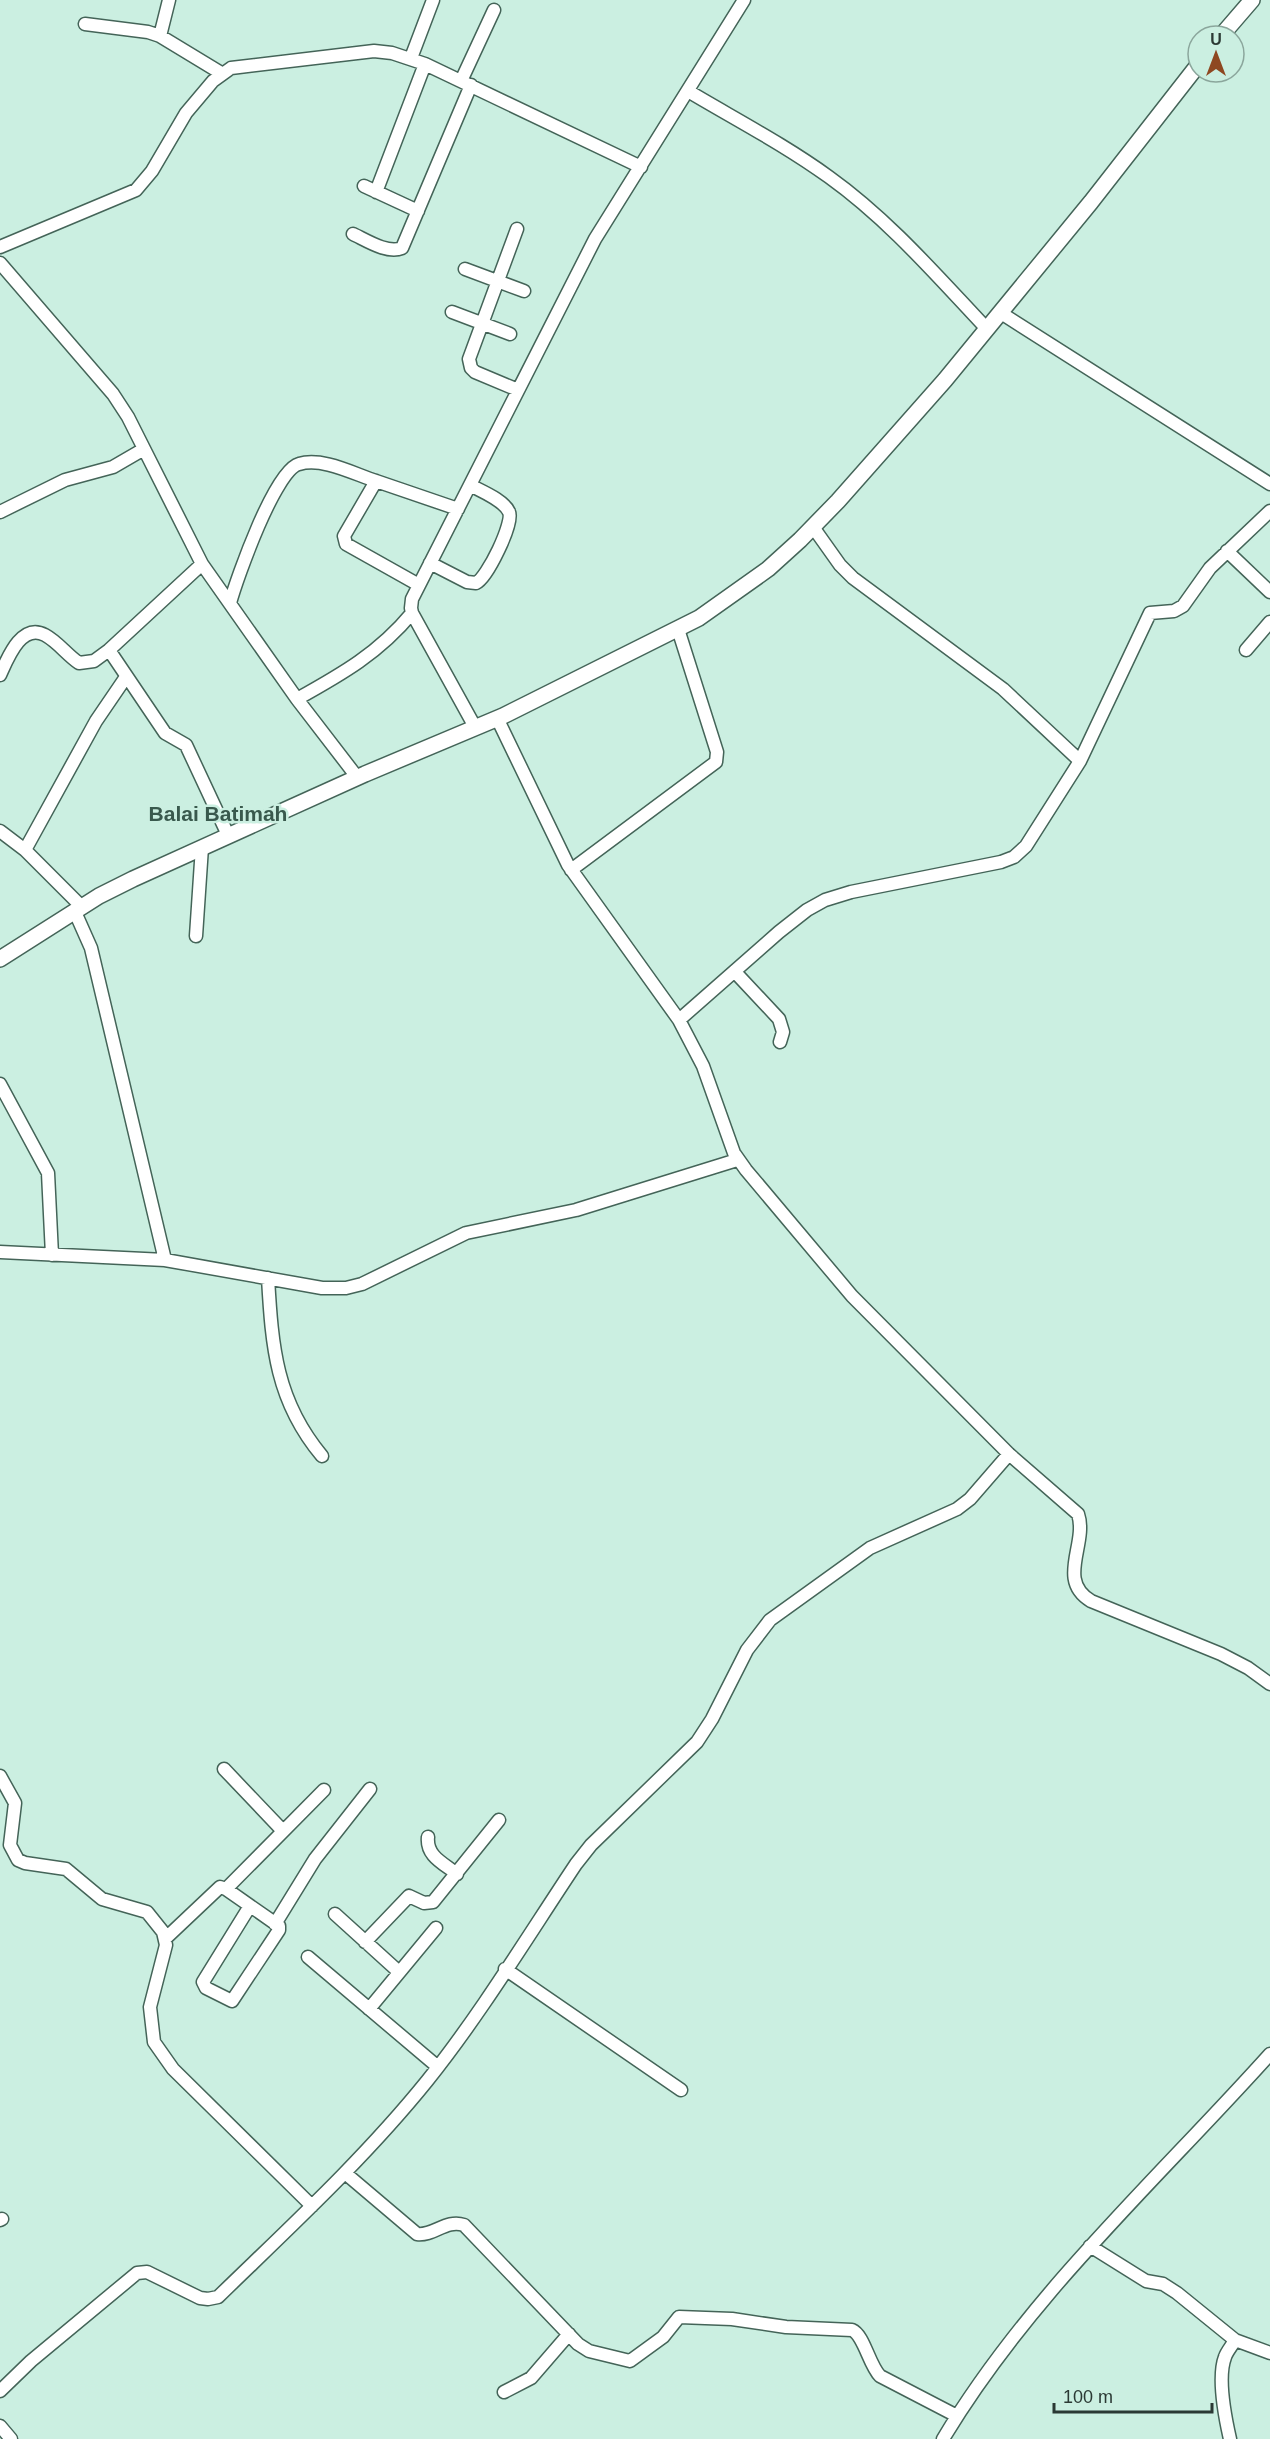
<svg xmlns="http://www.w3.org/2000/svg" width="1270" height="2439" font-family="Helvetica,sans-serif">
<style>
.lines{fill:none;stroke-linecap:round;stroke-linejoin:round}
.minor-casing{stroke:#446458;stroke-width:15}
.major-casing{stroke:#446458;stroke-width:18}
.minor{stroke:#fff;stroke-width:12}
.major{stroke:#fff;stroke-width:15}
.labels{text-anchor:middle;stroke-width:5;stroke-linejoin:round;paint-order:stroke}
.quarter-label{font-size:21px;font-weight:bold;fill:#39594d;stroke:#cbefe1}
</style>
<rect width="100%" height="100%" fill="#cbefe1"/>
<g class="lines">
<g class="minor-casing">
<path id="minor" d="M85,24L148,32L160,36L221,73
M160,36L169,0
M411,58L433,0
M461,81L494,10
M688,91C735,119 785,145 829,177C889,220 937,276 987,329
M364,186L418,211
M376,192L425,64
M517,229L469,359L471,368L475,372L518,390
M353,234C366,240 387,254 402,248L471,85
M0,247L136,190L152,171L186,113L213,81L231,68L374,51L392,53L425,64L641,167
M0,263L113,394L128,417L202,564L297,699L357,777
M465,269L524,291
M452,312L510,334
M1001,313L1270,484
M0,512L65,480L113,467L144,449
M813,527L840,565L853,578L1003,689L1080,761
M1227,551L1270,592
M430,563L467,582L476,583C487,578 514,523 509,512C504,500 481,491 470,485
M419,585L346,544L344,536L376,481L458,509
M230,603C237,578 275,470 299,464C323,457 354,474 376,481
M109,650L165,733L186,745L228,835
M1246,650L1270,622
M0,675C7,660 21,622 45,635C58,642 67,655 79,663L94,661L109,650L202,564
M297,699C342,674 379,653 412,613
M497,718L568,865L679,1020L703,1066L734,1153L746,1170L852,1296L1009,1454L1078,1514C1088,1544 1056,1580 1091,1601L1221,1654L1248,1668L1270,1684
M475,727L412,613L411,608L412,599L595,239L744,0
M0,831L25,850L82,907
M25,850L96,721L126,677
M571,870L716,762L717,752L678,629
M75,912L91,948L165,1260
M196,936L202,847
M735,972L779,1019L783,1032L780,1042
M679,1020L779,932L807,910L825,900L851,892L1001,862L1014,857L1026,846L1080,761L1150,613L1174,611L1183,606L1210,568L1270,511
M0,1084L48,1173L52,1255
M0,1252L165,1260L322,1288H346L362,1284L466,1233L576,1210L737,1160
M268,1278C272,1347 276,1401 322,1456
M224,1769L283,1831
M0,1776L15,1803L10,1845L18,1860L25,1863L66,1869L102,1899L147,1912L163,1932L166,1945L150,2007L154,2042L173,2069L312,2206
M428,1837C426,1856 443,1863 457,1874
M226,1889L324,1790
M335,1914L399,1972
M275,1924L315,1859L370,1789
M166,1938L220,1887L226,1889L279,1926V1930L232,2001L206,1988L203,1982L250,1906
M365,1942L409,1896L424,1903L433,1902L499,1820
M308,1957L438,2067
M505,1969L681,2090
M369,2009L436,1928
M345,2173L417,2234C434,2236 446,2219 464,2225L578,2344L589,2351L630,2361L663,2337L679,2317L732,2319L786,2327L852,2330C864,2335 869,2365 880,2376L957,2416
M0,2220L2,2219
M1090,2246L1146,2281L1163,2284L1177,2293L1235,2340L1270,2353
M0,2391L31,2361L137,2273L147,2272L200,2298L208,2299L218,2297C290,2227 364,2159 427,2081C480,2015 528,1936 576,1864L591,1845L697,1742L712,1719L747,1650L770,1620L870,1548L957,1509L970,1499L1009,1454
M504,2392L531,2378L569,2334
M0,2426L11,2439
M943,2439C1030,2294 1157,2180 1270,2054
M1230,2439C1225,2417 1217,2378 1225,2357C1227,2351 1232,2346 1235,2340"/>
</g>
<g class="major-casing">
<path id="major" d="M1221,36L1252,0
M0,959L99,896L133,879L365,774L503,716L699,618L768,569L800,540L838,501L945,380L1091,202L1198,65"/>
</g>
<use href="#minor" class="minor"/>
<use href="#major" class="major"/>
</g>
<g class="labels">
<g class="quarter-label">
<text x="218" y="821">Balai Batimah</text>
</g>
</g>
<g transform="translate(1216 54)"><circle r="28" fill="#cbefe1" stroke="#8ba69c" stroke-width="1.5"/>
<path d="M0-4.5L10 22L0 15L-10 22Z" fill="#8e4821"/>
<text y="-9" font-size="16" font-weight="bold" text-anchor="middle" fill="#2b3934">U</text>
</g>
<path d="M1054 2403v9h158v-9" fill="none" stroke="#2b3934" stroke-width="3"/>
<text x="1063" y="2403" font-size="18" fill="#2b3934" stroke="#cbefe1" stroke-width="4.5" paint-order="stroke">100 m</text>
</svg>
